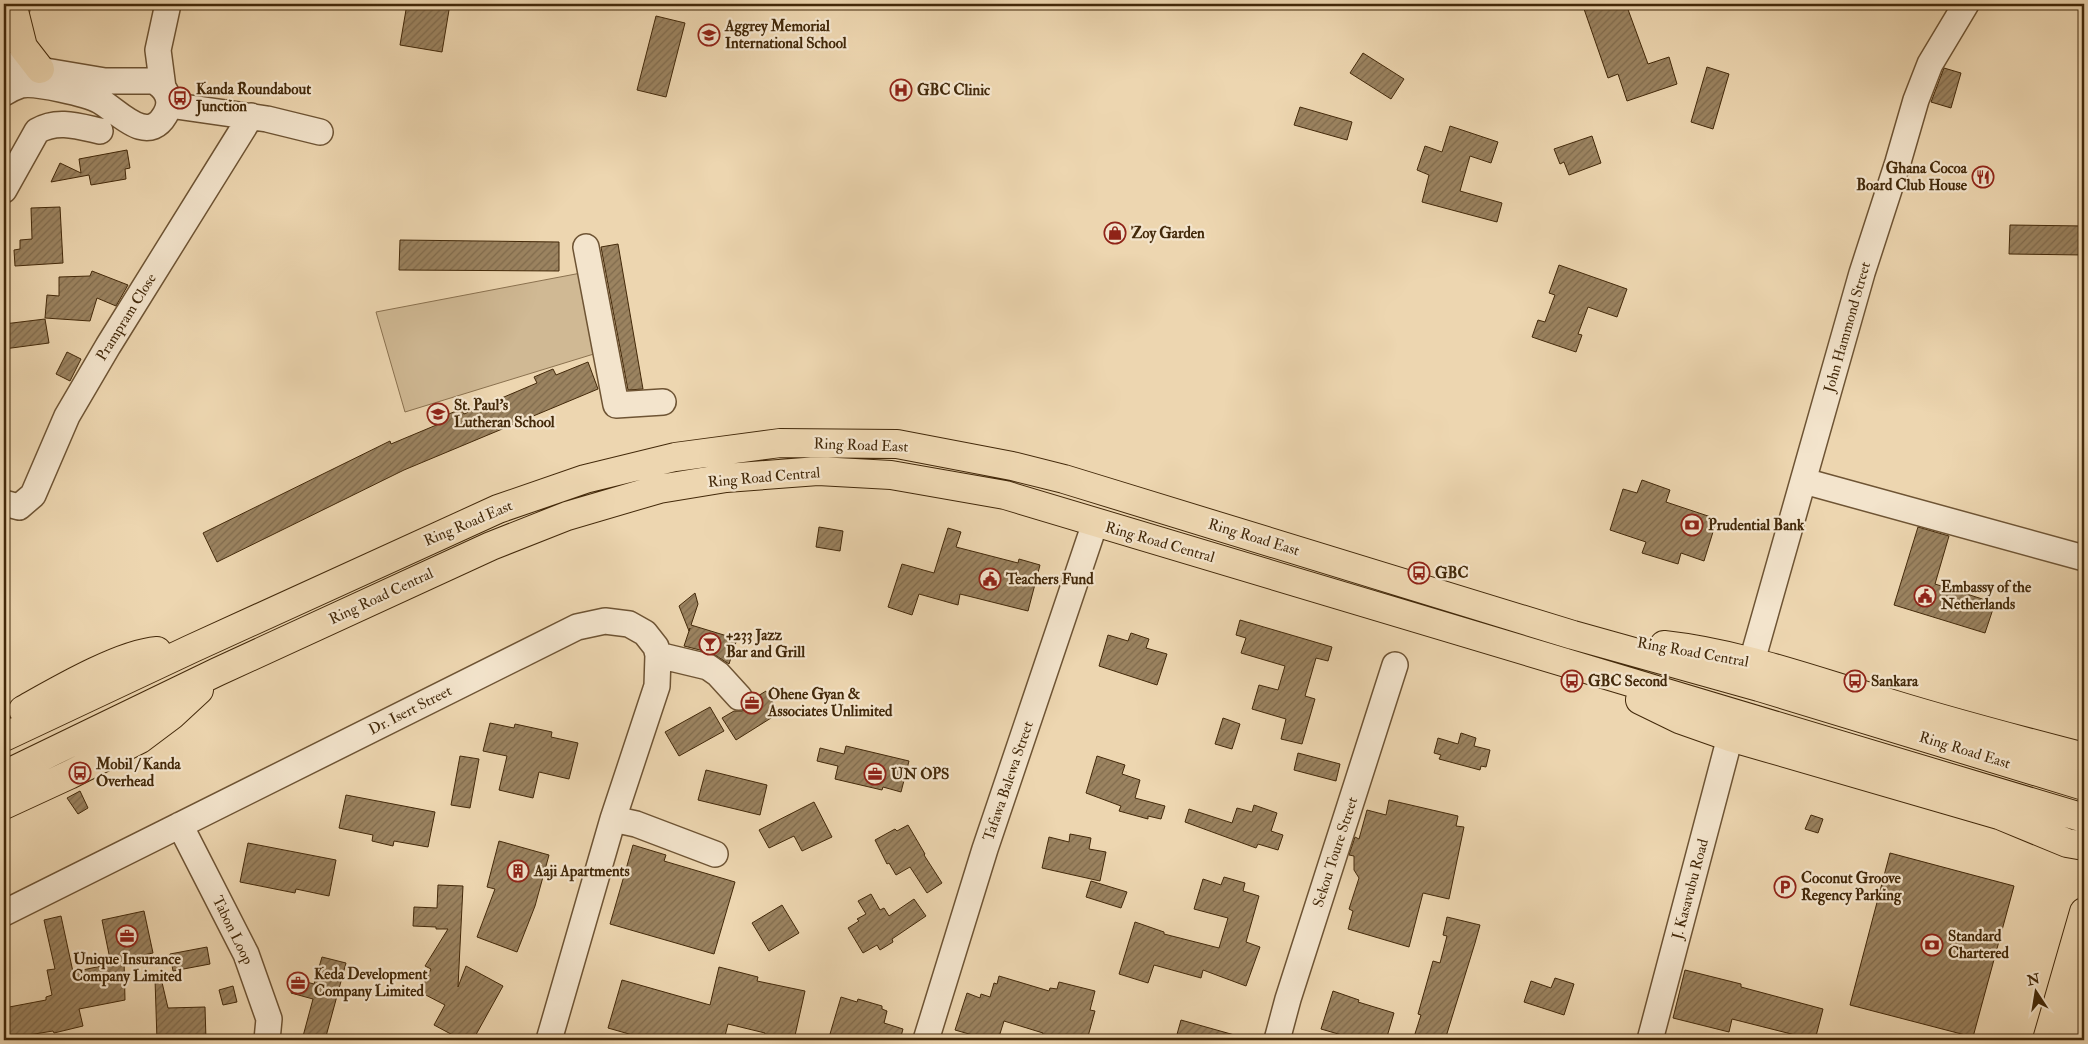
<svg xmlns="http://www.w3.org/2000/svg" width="2088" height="1044" font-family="'IM FELL Double Pica',serif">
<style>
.garden{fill:#d0b994;stroke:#8a714f}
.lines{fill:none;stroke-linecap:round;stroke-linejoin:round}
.stream{stroke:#866d4c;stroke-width:5}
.building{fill:url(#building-hatch);stroke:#43290a}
.minor-casing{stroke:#6e5434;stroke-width:28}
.major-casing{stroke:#43290a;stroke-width:30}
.highway-casing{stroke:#43290a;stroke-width:30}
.minor{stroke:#f3e4cc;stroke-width:25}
.major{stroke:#edd6b0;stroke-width:28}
.highway{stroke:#edd6b0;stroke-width:28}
.labels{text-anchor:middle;stroke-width:4.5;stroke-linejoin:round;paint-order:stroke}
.poi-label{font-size:15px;font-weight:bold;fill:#43290a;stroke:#f3e4cc;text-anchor:start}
.street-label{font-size:15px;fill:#43290a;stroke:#f3e4cc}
</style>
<defs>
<pattern id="building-hatch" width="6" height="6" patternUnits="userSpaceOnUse" patternTransform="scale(1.25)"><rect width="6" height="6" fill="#9b8360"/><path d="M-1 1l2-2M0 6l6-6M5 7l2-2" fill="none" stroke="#806b4d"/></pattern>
</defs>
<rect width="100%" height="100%" fill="#edd6b0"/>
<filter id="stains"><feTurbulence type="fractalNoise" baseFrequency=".004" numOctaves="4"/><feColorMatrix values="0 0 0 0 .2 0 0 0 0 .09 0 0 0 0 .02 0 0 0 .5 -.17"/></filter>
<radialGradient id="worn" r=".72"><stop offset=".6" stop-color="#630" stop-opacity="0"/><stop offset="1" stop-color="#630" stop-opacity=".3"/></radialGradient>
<path class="garden" d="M581,273L597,353L405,412L376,312Z"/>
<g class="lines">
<path class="stream" d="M27,14L30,4"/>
</g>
<path class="building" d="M407,4H450L442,52L400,45Z
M1599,4H1626L1648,64L1669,57L1677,84L1627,101L1618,74L1608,78L1584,9Z
M656,16L685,23L666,97L637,90Z
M1363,53L1404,79L1391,99L1350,73Z
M1707,67L1729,74L1713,129L1691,122Z
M1944,68L1961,73L1951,108L1931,102Z
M1300,107L1352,122L1347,140L1294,125Z
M1450,126L1498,142L1491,163L1470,156L1460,191L1502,203L1497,222L1422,202L1429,175L1417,170L1425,146L1442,152Z
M1592,136L1601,163L1569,175L1564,162L1560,164L1554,149Z
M127,150L130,168L125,169L126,179L91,185L89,175L51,182L60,163L81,173L79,159Z
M60,207L63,263L15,266L14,250L20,249V240L32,239L31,208Z
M2010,225L2084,226V255L2009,254Z
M400,240L559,242V271L399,270Z
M618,244L643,389L628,390L601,247Z
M1559,265L1627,289L1617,317L1588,307L1578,334L1582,335L1576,352L1532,337L1538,320L1545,322L1555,295L1549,293Z
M92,271L128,285L116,306L97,298L90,321L45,318L47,295L59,296V277L90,276Z
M45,319L49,343L4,349V324Z
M67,352L81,359L70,381L56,374Z
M588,362L598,389L404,470L217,562L203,533L390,441L391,444L446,421L444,416L461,409L464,414L537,383L534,377L553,369L556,375Z
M1642,480L1670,490L1666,502L1717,519L1704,561L1681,553L1678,564L1642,553L1646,542L1610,530L1623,489L1637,493Z
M819,527L843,531L840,551L816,547Z
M1918,527L1949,536L1935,584L1995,603L1985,633L1894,605Z
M948,528L961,532L956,547L1018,563L1019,559L1040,565L1028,611L960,594L958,605L919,594L912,615L888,607L902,564L934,573Z
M695,593L698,604L691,625L737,639L729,664L712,653L684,646L690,628L689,631L679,606Z
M1240,620L1332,647L1328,661L1316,658L1305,696L1315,699L1302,744L1281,739L1286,719L1252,709L1259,685L1278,690L1285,666L1241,653L1246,638L1236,635Z
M1131,633L1149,639L1146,648L1167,654L1157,685L1099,666L1108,635L1128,641Z
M766,691L779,713L736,740L722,718L734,711H742L748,708L753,699Z
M710,707L724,731L679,756L665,732Z
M1223,718L1240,724L1232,749L1215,744Z
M490,723L514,728L515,724L552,732L551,737L578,743L569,779L539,772L533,798L499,790L507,756L483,751Z
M1461,733L1476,738L1474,746L1490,750L1486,767L1481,766L1480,770L1439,759L1441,755L1434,753L1438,738L1458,744Z
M846,746L909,761L901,792L883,787L882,790L835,779L838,766L817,761L820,748L844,754Z
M1298,753L1340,764L1336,781L1294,770Z
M460,756L479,759L470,808L451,805Z
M1097,756L1125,765L1122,774L1140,780L1135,798L1165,806L1161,819L1148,816V819L1119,811L1121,806L1086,793Z
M706,770L767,785L760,815L698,800Z
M80,791L88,808L78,814L67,798Z
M346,795L435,812L428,847L394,841L393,846L372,841L373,835L339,828Z
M1389,800L1458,816L1456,826L1464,827L1449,899L1423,893L1409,947L1348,929L1353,911L1349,909L1359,878L1354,870V856L1349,855L1355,837L1359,839L1367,810L1386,815Z
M814,802L832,837L802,851L794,836L769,848L759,830Z
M1254,805L1277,813L1271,831L1283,835L1278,850L1258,844L1256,848L1185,822L1189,809L1232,823L1237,808L1252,812Z
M1811,815L1823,819L1818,833L1805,829Z
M908,825L925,854L924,855L942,883L927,893L910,867L896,875L889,863L887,864L875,840L895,829L897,831Z
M1070,834L1091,838L1089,849L1106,852L1100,881L1042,868L1049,837L1069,842Z
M499,841L549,855L535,906L517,952L477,937L495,889L487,887Z
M248,843L336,860L329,896L296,889L295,893L240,882Z
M633,845L666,855L664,861L735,882L714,954L610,924Z
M1890,853L2014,886L1973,1037L1850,1005Z
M1224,877L1245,883L1243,891L1259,896L1246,942L1260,947L1246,986L1203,970L1201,978L1154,965L1148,983L1119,974L1135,922L1164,932V934L1219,948L1228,918L1194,909L1203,879L1221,885Z
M1091,881L1127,892L1121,908L1086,897Z
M438,885L463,886L458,987L466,966L503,986L473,1040H462L434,1025L445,1005L420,992L431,969L425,966L448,929H436V927L413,926L414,907L437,908Z
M871,894L880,910L884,908L889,916L914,899L926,916L892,939L893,942L880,950L877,945L863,953L848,928L859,921L857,919L866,914L858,901Z
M782,905L799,933L769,951L752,923Z
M144,911L153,953L124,959L125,1000L79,1009L83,1026L54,1033L53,1031L4,1039V1008L46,1000V997L52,995L47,970L55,969L44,920L61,916L73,972L111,964L102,920Z
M1447,917L1480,925L1475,943L1445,1040H1413L1421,1015L1418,1014L1433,961L1440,963L1447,936L1443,935Z
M207,947L210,964L173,971L170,954Z
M322,957L346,963L325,1040H302L313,999L291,993L295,979L314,984Z
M719,967L758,977L757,981L805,991L794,1040H764L765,1033L728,1024L724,1040H709L690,1035L689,1040H650L608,1028L622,980L710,1005Z
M1685,970L1741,984V987L1823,1009L1815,1040L1732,1019L1729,1032L1673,1018Z
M999,976L1049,991L1050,988L1057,989L1059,982L1095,991L1090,1010L1095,1011L1087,1040H1041L1043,1033L1004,1021L998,1040H990L955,1030L967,993L980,998L981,994L990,997L994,983L997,984Z
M161,978L168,1008L205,1007L206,1040H157L155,979Z
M1555,978L1574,984L1564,1015L1524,1002L1531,981L1551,988Z
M233,986L237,1002L223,1005L219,990Z
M1333,991L1359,1000L1358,1002L1394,1013L1386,1040H1359L1321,1029Z
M841,997L857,1002L858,999L882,1006V1009L887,1011L884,1023L903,1029L900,1040H889L878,1037L877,1040H852L830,1034Z
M1181,1020L1238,1036V1040H1185L1176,1038Z"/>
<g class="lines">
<g class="minor-casing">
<path id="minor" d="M4,64L105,81H153C166,87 174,101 165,115C147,146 118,111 100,101C88,94 35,82 21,85C15,87 9,90 4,93
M163,88L158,50L168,4
M169,105L267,119L320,132
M4,190L37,131C57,119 78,126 100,131
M586,247L616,405L663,402
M1804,481L2084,558
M4,503L19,507L33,495L67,416L108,346L251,116
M658,655L708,667L718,674L739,697
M1752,661L1862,273L1898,162L1916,100L1930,64L1966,4
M613,819L636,824L715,854
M180,825L246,954L269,1019L267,1040
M4,913L577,627L605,621L629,624L645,633L656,647L658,655L657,686L613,819L549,1040
M926,1040L985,849L1095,523
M1277,1040L1288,999L1395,665
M1650,1040L1730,737"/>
</g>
<g class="major-casing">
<path id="major" d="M13,7L23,47L40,69
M1664,645C1737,653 1806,678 1876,699C1945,721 2015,739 2084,757
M1640,700L1679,719L1730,737L1999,815L2067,843L2084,846
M23,710C57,691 120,654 157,651
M4,737L191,649L498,509L585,479L675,457L780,443L897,444L1012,466L1064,479L1573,635L1759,687L2084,786
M4,775L217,672L491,546L567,516L659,489L726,478L818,471L891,475L1005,495L2084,818
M4,805L69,775L140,739L172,715L199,690
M2047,1040L2084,912"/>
</g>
<g class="highway-casing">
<path id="highway" d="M2062,1040L2084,965"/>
</g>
<use href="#minor" class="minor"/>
<use href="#major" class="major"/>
<use href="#highway" class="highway"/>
</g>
<defs>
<g id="school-ring" transform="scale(1.125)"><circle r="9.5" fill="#f3e4cc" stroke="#8f2418" stroke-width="1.5"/><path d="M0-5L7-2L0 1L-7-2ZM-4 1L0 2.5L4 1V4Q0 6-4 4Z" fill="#8f2418"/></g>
<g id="hospital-ring" transform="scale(1.125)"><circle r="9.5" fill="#f3e4cc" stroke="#8f2418" stroke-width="1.5"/><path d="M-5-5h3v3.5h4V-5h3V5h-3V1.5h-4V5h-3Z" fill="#8f2418"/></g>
<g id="bus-ring" transform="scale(1.125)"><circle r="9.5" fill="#f3e4cc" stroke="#8f2418" stroke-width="1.5"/><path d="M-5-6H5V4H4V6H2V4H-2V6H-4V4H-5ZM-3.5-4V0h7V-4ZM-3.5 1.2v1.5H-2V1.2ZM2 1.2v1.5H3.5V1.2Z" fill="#8f2418"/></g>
<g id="restaurant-ring" transform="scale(1.125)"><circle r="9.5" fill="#f3e4cc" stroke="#8f2418" stroke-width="1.5"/><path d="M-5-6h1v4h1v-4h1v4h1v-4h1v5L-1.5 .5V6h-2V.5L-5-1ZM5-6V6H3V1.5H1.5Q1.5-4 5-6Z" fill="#8f2418"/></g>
<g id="shop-ring" transform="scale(1.125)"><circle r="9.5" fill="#f3e4cc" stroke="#8f2418" stroke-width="1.5"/><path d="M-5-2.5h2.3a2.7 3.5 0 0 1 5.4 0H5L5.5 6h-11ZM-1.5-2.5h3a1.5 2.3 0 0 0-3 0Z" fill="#8f2418"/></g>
<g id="bank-ring" transform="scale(1.125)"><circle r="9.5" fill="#f3e4cc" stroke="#8f2418" stroke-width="1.5"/><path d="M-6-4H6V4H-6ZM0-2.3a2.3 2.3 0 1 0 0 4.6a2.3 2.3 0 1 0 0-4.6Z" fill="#8f2418"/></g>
<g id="civic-ring" transform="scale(1.125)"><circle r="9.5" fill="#f3e4cc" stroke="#8f2418" stroke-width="1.5"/><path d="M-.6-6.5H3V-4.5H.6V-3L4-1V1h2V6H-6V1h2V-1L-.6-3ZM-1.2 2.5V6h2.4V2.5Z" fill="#8f2418"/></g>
<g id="bar-ring" transform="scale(1.125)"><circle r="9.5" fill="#f3e4cc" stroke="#8f2418" stroke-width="1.5"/><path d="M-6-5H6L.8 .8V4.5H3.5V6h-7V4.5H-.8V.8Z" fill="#8f2418"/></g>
<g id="office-ring" transform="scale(1.125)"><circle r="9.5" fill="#f3e4cc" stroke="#8f2418" stroke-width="1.5"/><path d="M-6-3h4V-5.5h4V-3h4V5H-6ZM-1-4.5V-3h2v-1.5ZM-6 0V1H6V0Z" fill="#8f2418"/></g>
<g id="building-ring" transform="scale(1.125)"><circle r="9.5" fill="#f3e4cc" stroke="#8f2418" stroke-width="1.5"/><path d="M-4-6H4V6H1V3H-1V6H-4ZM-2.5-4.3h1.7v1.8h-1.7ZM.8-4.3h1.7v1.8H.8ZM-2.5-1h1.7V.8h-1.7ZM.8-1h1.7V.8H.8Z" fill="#8f2418"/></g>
<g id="parking-ring" transform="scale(1.125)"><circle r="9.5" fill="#f3e4cc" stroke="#8f2418" stroke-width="1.5"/><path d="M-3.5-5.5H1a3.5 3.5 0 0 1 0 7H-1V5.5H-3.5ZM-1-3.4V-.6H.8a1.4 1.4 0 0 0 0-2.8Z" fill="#8f2418"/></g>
</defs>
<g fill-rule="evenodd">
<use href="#school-ring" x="709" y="35"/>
<use href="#hospital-ring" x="901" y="90"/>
<use href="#bus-ring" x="180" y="98"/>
<use href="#restaurant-ring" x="1983" y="177"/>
<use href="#shop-ring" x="1115" y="233"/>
<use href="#school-ring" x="438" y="414"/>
<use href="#bank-ring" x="1692" y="525"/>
<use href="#bus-ring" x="1419" y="573"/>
<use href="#civic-ring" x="990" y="579"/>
<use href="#civic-ring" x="1925" y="596"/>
<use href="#bar-ring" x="710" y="644"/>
<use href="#bus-ring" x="1572" y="681"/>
<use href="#bus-ring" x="1855" y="681"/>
<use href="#office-ring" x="752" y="703"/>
<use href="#bus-ring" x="80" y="773"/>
<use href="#office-ring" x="875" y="774"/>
<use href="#building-ring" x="518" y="871"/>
<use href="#parking-ring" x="1785" y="887"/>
<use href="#office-ring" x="127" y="936"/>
<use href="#bank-ring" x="1932" y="945"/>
<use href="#office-ring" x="298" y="983"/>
</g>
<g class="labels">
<g class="poi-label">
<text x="725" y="31">Aggrey Memorial<tspan x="725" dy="17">International School</tspan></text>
<text x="196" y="94">Kanda Roundabout<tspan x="196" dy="17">Junction</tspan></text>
<text x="917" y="95">GBC Clinic</text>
<text x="1967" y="173" text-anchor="end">Ghana Cocoa<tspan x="1967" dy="17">Board Club House</tspan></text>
<text x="1131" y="238">Zoy Garden</text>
<text x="454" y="410">St. Paul's<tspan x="454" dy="17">Lutheran School</tspan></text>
<text x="1708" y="530">Prudential Bank</text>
<text x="1435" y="578">GBC</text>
<text x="1006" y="584">Teachers Fund</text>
<text x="1941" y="592">Embassy of the<tspan x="1941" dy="17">Netherlands</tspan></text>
<text x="726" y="640">+233 Jazz<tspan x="726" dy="17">Bar and Grill</tspan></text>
<text x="1588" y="686">GBC Second</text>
<text x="1871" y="686">Sankara</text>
<text x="768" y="699">Ohene Gyan &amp;<tspan x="768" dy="17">Associates Unlimited</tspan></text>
<text x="96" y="769">Mobil / Kanda<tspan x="96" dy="17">Overhead</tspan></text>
<text x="891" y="779">UN OPS</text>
<text x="534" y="876">Aaji Apartments</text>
<text x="1801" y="883">Coconut Groove<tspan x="1801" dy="17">Regency Parking</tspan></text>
<text x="1948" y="941">Standard<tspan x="1948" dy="17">Chartered</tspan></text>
<text x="127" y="964" text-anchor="middle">Unique Insurance<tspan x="127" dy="17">Company Limited</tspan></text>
<text x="314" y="979">Keda Development<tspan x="314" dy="17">Company Limited</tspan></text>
</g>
<g class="street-label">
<text transform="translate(126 317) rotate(-58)" y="5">Prampram Close</text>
<text transform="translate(1847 327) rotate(-74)" y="5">John Hammond Street</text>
<text transform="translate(861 445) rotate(2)" y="5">Ring Road East</text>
<text transform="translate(764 477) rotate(-5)" y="5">Ring Road Central</text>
<text transform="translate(468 523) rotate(-23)" y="5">Ring Road East</text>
<text transform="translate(1254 537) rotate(17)" y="5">Ring Road East</text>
<text transform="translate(1160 542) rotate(16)" y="5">Ring Road Central</text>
<text transform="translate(381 596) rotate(-25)" y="5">Ring Road Central</text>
<text transform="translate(1693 652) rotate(10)" y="5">Ring Road Central</text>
<text transform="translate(410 710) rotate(-27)" y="5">Dr. Isert Street</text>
<text transform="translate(1965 750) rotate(17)" y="5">Ring Road East</text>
<text transform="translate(1008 781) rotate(-71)" y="5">Tafawa Balewa Street</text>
<text transform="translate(1335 852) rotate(-72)" y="5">Sekou Toure Street</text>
<text transform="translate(1690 889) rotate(-75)" y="5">J. Kasavubu Road</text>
<text transform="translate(233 930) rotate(64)" y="5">Tabon Loop</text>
</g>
</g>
<rect width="2088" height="1044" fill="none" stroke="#edd6b0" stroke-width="20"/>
<rect x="5" y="5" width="2078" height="1034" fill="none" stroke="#43290a" stroke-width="2.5"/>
<rect x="10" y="10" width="2068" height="1024" fill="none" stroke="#43290a"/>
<g transform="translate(2036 992) rotate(348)" stroke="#f3e4cc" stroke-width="4" paint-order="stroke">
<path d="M0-4L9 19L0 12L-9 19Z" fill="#43290a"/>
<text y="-8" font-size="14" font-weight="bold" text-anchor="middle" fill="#43290a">N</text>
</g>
<rect width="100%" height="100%" filter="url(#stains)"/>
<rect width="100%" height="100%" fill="url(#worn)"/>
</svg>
